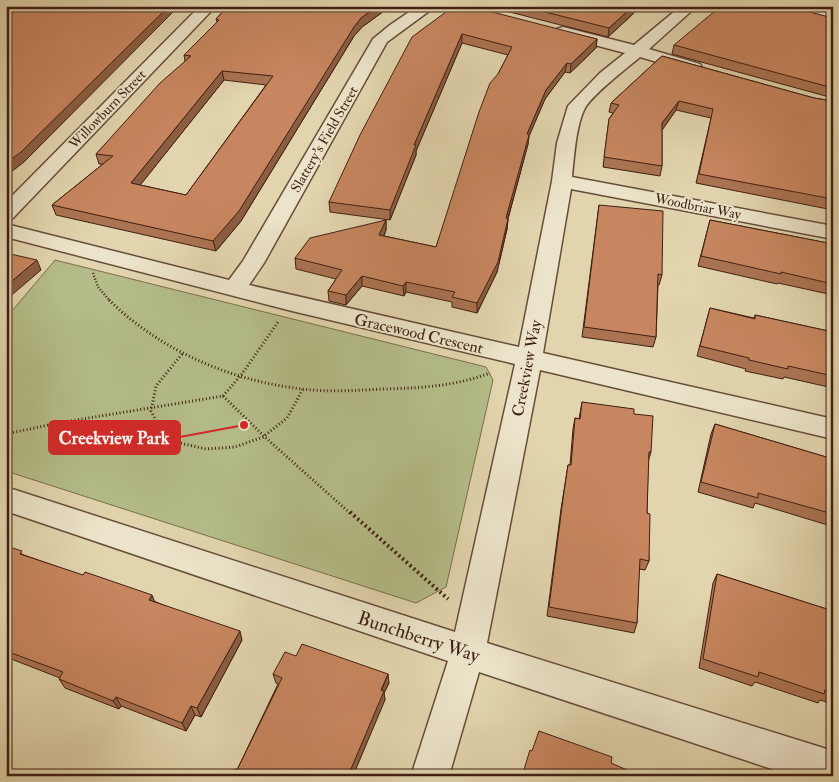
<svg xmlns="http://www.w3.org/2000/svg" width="839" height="782" font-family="'IM FELL Double Pica',serif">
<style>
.green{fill:#b4bd89;stroke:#7a6e4e}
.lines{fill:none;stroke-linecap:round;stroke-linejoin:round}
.street-casing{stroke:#684c3a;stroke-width:3}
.path-far2{stroke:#401f13;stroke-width:2.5;stroke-dasharray:1 2;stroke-linecap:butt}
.path-far1{stroke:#401f13;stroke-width:3;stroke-dasharray:1 2.5;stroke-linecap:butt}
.path{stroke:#401f13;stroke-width:4;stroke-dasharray:2 3;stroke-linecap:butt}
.street{fill:#ece4ca;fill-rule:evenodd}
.wall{fill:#ab7352;stroke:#401f13;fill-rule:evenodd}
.shaded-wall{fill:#8b5e42;stroke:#401f13}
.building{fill:#c7865f;stroke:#401f13;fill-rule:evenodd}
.labels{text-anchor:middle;stroke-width:4;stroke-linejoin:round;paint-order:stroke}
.far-street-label{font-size:14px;fill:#401f13;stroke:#ece4ca}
.street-label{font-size:16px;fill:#401f13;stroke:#ece4ca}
.near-street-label{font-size:19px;fill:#401f13;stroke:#ece4ca}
.leader{fill:none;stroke:#d62828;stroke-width:2}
.callout-dot{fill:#d62828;stroke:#ece4ca;stroke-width:2}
.callout{fill:#d62828;stroke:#d62828;stroke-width:2}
.callout-label{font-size:18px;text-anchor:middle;font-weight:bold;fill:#fff}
</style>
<rect width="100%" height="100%" fill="#e2d5ae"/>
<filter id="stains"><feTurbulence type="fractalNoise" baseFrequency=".004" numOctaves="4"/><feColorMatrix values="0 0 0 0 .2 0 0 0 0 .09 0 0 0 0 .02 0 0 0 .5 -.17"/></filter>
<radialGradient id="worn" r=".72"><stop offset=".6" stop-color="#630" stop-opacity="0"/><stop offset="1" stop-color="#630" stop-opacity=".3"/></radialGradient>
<path class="green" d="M55,260L486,367L493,380L446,587L416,603L6,471V318Z"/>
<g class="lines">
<g class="street-casing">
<path id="street" d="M200,6H216L13,218L6,220V202Z
M418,6H436L387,42L264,263L249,285L519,347L552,181L557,143L568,106L600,73L625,53L557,35L555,32L557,29L563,27L634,45L681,6H697L649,49L700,64L702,68L700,72L694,73L640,57C627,68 593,94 585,108C576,125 574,157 572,177L833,226V239L571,189L543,353L833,419V439L540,370L487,643L833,751V776H793L479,672L449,776H411L448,661L6,511V487L455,632L515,364L292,311L6,237V224L229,280L243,261L373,39L390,25Z
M788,6H815L833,10V19L790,9Z"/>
</g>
<path class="path-far2" d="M93,273L98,287L110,301"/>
<path class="path-far1" d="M109,300C163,353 238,384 313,390C337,392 361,390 385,389C421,388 456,386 490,373
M182,354L156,386L151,411L161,430L180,443L206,449L235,447L263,437L287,418L303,389
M223,396L242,374L278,322
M6,434L58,423L223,396L266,438L351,514"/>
<path class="path" d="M350,512L448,599"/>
<use href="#street" class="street"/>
</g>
<path class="wall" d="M228,6H391L362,27L354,36L241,221L216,251L56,215L52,205L103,164H99L96,154L185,61L184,55L217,22L216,19ZM224,80L266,85L186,195L140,185Z
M454,6L597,39L596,48L570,73L565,72L545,99L529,136L528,144L508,219L507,229L497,272L477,313L452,307V302L406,292L404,296L362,286L346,305L329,301L328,291L336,279L296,269L295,258L386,220V230L384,236L436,247L498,74L508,55L462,43L416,151V155L390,220L330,212L329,202Z
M486,6H635L634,13L608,37Z
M833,18V98L672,54L674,45Z
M662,56L814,98L833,101V210L696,183L711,118L676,110L662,130V166L660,176L603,167L609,119L613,113L609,112L611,103Z
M599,205L662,275L659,285H658L656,337L653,347L582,337Z
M710,220L833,244V295L778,283L777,284L698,266Z
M710,308L754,318L755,315L833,332V388L784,377L783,379L745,371L746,369L697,356Z
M582,402L634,414L651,452L648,462L647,513L649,561L645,570L639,569L637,623L634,633L547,616L561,509L568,465H570L573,429L575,418L579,419Z
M715,424L833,459V535L830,534L831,526L755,503L753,508L698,492L711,434Z
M6,546L24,555L154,601L242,640L201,717L195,715L186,731L121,706L119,709L65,688L59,679L60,678L6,657Z
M717,574L833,611V704L820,700L818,703L755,682L752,686L699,668L713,583Z
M296,656L389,683L384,693L385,700L237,770L278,684L276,683L273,674Z"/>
<path class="shaded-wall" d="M169,6H179L162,23L24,162L6,176V163Z
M378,6H391L362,27L354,36L241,221L216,251L213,241L354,27L361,18Z
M633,6H635L634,13L608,37L609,28Z
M462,34V43L416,151V155L390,220V210L414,145Z
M597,39L596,48L570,73L571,64Z
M567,63L565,72L545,99L529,136L528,144L505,229L506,218L527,134L546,90Z
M222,71L224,80L134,193L131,183Z
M679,101L676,110L660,133L662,123Z
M508,219L507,229L497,272L477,313V303Z
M386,220V230L380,245L379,235Z
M37,260L41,270L6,300V286Z
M362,276V286L346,305V295Z
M406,282V292L404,296L403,286Z
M152,595L156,605L149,600Z
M240,631L242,640L201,717L197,708Z
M388,674L389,683L384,693L385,700L353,776H348Z
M116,697L121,706L119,709L113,701Z
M191,706L195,715L186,731L182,723Z"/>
<path class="building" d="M6,6H169L21,152L6,163Z
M228,6H378L361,18L354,27L239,211L213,241L52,205L113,156L96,154L160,83L191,56L184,55L219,20L216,19ZM222,71L273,76L186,195L131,183Z
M454,6H469L597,39L571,64L567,63L546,90L527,134L529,135L506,218L508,219L498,262L477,303L452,297L455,292L406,282L403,286L362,276L346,295L328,291L342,270L295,258L310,238L386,220L379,235L436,247L479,112L490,83L498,74L512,47L462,34L414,145H416L390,210L329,202L360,135L412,37Z
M521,6H633L609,28Z
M721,6H786L833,18V88L674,45Z
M662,56L814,98L833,101V199L699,174L713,109L679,101L662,123V166L604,157L609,119L619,105L611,103Z
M599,205L663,211L662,275L658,274L656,337L584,327Z
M710,220L833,244V284L781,272V274L701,256Z
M6,253L37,260L6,286Z
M710,308L755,319V315L833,332V376L788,366V369L749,360V358L700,346Z
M582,402L634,409V414L653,416L651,452H649L647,513L650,514L649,561L640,559L637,623L549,607L563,499L568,465H571L575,418L580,419Z
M715,424L833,459V514L758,493V498L701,482Z
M6,546L22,551L20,554L83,575L85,572L152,595L149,600L240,631L197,708L191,706L182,723L116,697L113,701L59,679L63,672L6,651Z
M717,574L833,611V693L825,690L824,694L759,672L758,677L703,659Z
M302,644L388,674L381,690L384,691L348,776H231L235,769L237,770L282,678L273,674L285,652L296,656Z
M539,731L612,757L611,763L634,773L633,776H522L530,750L532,751Z"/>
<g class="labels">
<g class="far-street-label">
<text transform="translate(107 109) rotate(-46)" y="5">Willowburn Street</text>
<text transform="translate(324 139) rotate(-60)" y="5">Slattery's Field Street</text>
<text transform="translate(698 206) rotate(11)" y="5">Woodbriar Way</text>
</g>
<g class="street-label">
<text transform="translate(419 333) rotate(13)" y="6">Gracewood Crescent</text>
<text transform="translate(526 368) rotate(-79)" y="6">Creekview Way</text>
</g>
<g class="near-street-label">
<text transform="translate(419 636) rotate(18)" y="7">Bunchberry Way</text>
</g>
</g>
<path class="leader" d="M244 425L180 437"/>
<circle class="callout-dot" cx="244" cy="425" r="5"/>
<rect class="callout" x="49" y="421" width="131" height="33" rx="5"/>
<g class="callout-label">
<text x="114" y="444">Creekview Park</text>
</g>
<rect width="839" height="782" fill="none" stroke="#e2d5ae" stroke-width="25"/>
<rect x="8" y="8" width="824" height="767" fill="none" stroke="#401f13" stroke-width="2.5"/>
<rect x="12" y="12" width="814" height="757" fill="none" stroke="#401f13"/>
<rect width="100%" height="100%" filter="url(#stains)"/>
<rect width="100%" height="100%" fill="url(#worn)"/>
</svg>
